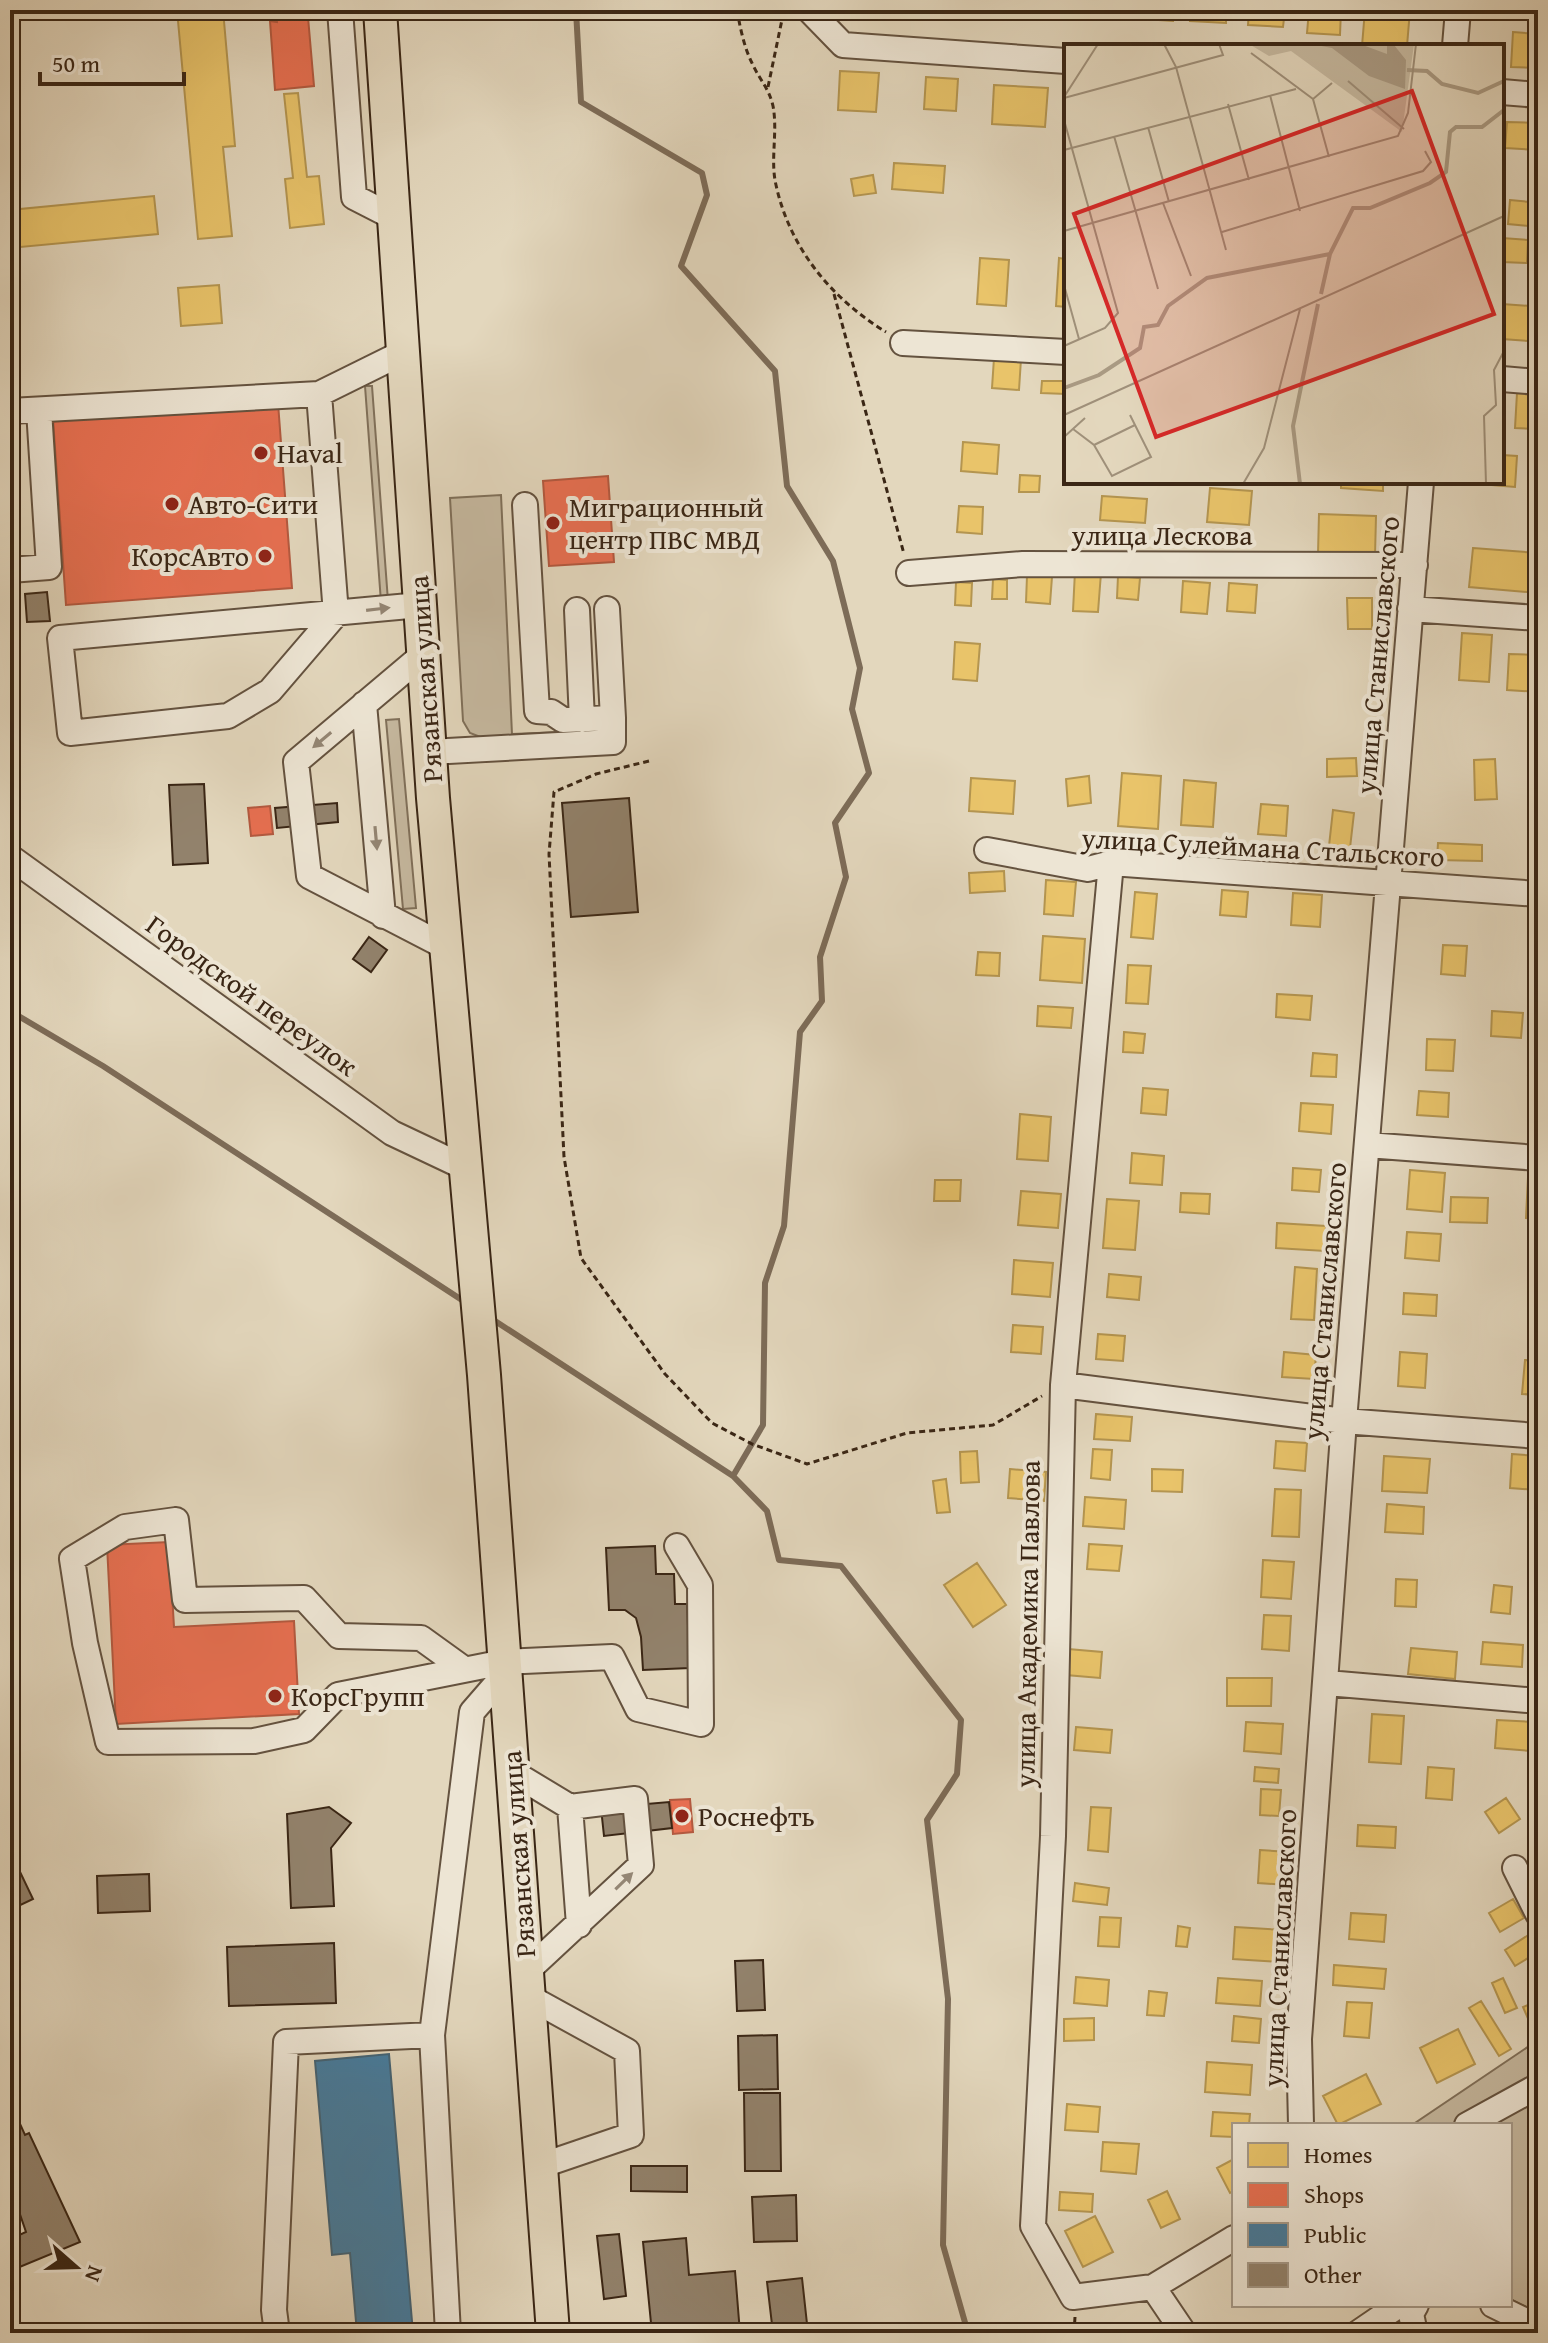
<svg xmlns="http://www.w3.org/2000/svg" width="1548" height="2343" font-family="'Gentium Book Plus',serif">
<style>
.green{fill:#c6b9a0;stroke:#80705a;stroke-width:2}
.homes{fill:#e9c46a;stroke:#b49550;stroke-width:2}
.shops{fill:#e76f51;stroke:#b3593f;stroke-width:2}
.public{fill:#457b9d;stroke:#426274;stroke-width:2}
.lines{fill:none;stroke-linecap:round;stroke-linejoin:round}
.stream{stroke:#7d6c58;stroke-width:6}
.building{fill:#92826c;stroke:#3a2615;stroke-width:2}
.minor-casing{stroke:#64523f;stroke-width:28}
.major-casing{stroke:#3a2615;stroke-width:36}
.path{stroke:#3a2615;stroke-width:3;stroke-dasharray:6 4;stroke-linecap:butt}
.minor{stroke:#ede5d4;stroke-width:24}
.major{stroke:#e3d7bd;stroke-width:32}
.oneway{fill:#948674}
.poi-dot{fill:#8f2418;stroke:#ede5d4;stroke-width:3}
.labels{text-anchor:middle;stroke-width:8;stroke-linejoin:round;paint-order:stroke}
.poi-label{font-size:28px;fill:#3a2615;stroke:#ede5d4;text-anchor:start}
.street-label{font-size:28px;fill:#3a2615;stroke:#ede5d4}
.inset-river{fill:none;stroke:#aa9b84;stroke-width:4}
.inset-road{fill:none;stroke:#9f907a;stroke-width:2}
.view{fill:#d62828;fill-opacity:0.15;stroke:#d62828;stroke-width:4}
.inset-edge{fill:none;stroke:#3a2615;stroke-width:4}
</style>
<rect width="100%" height="100%" fill="#e3d7bd"/>
<filter id="stains"><feTurbulence type="fractalNoise" baseFrequency=".0025" numOctaves="4"/><feColorMatrix values="0 0 0 0 .2 0 0 0 0 .09 0 0 0 0 .02 0 0 0 .5 -.17"/></filter>
<radialGradient id="worn" r=".72"><stop offset=".6" stop-color="#630" stop-opacity="0"/><stop offset="1" stop-color="#630" stop-opacity=".3"/></radialGradient>
<path class="green" d="M365,386H372L388,601L381,602Z
M501,495L512,734L561,732V735L483,738L470,733L463,721L450,498Z
M399,719L416,908L403,909L386,720Z
M1538,2040V2313L1510,2299V2125H1412Z"/>
<path class="homes" d="M177,10H223L235,146L223,147L232,236L198,239Z
M1074,10H1109L1108,19L1074,17Z
M1144,10H1173V21L1144,19Z
M1191,10H1226V23L1190,21Z
M1249,10H1285L1283,27L1248,25Z
M1309,10H1341L1340,35L1307,33Z
M1365,10H1410L1407,46H1362Z
M1513,32L1538,34V68L1511,67Z
M840,71L879,73L876,112L838,110Z
M926,77L958,79L956,111L924,109Z
M994,85L1048,88L1045,127L992,124Z
M298,93L307,177L319,176L324,224L290,228L285,179L293,178L284,94Z
M1507,122L1538,123V150L1505,148Z
M894,163L945,166L943,193L892,189Z
M873,175L876,193L854,196L851,179Z
M154,196L158,234L10,248V210Z
M1510,200L1530,202L1528,226L1508,224Z
M1502,238L1528,240L1527,263L1502,262Z
M980,258L1009,260L1006,306L977,304Z
M1059,258L1066,259V307L1056,306Z
M219,285L222,323L181,326L178,288Z
M1502,304L1531,306L1529,341L1502,339Z
M994,358L1021,359L1019,390L992,388Z
M1042,381H1066V394L1041,393Z
M1517,393L1538,394V429L1515,428Z
M963,442L999,445L997,474L961,471Z
M1502,455L1517,456L1515,487L1479,484L1502,482Z
M1020,475L1040,476L1039,492H1019Z
M1341,482H1383V491L1341,488Z
M1210,488L1252,491L1249,525L1207,522Z
M1102,496L1147,499L1145,523L1100,520Z
M959,506L983,507L982,534L957,532Z
M1319,514L1376,516L1375,556L1318,554Z
M1473,548L1538,553V593L1469,587Z
M1075,571L1101,573L1098,612L1073,611Z
M1027,576L1052,577L1050,604L1026,602Z
M1118,576L1140,578L1138,600L1117,598Z
M993,579L1007,580V599H992Z
M1183,581L1210,583L1207,614L1181,612Z
M956,582L972,583L971,606L955,605Z
M1229,583L1257,585L1255,613L1227,611Z
M1347,598H1372V629H1348Z
M1462,633L1492,635L1489,682L1459,680Z
M955,642L980,644L977,681L953,679Z
M1509,654L1538,655V692L1507,690Z
M1356,758L1357,776L1327,777V759Z
M1495,759L1497,799L1475,800L1474,760Z
M1122,773L1161,776L1158,829L1118,826Z
M1089,776L1091,803L1068,806L1066,779Z
M971,778L1015,781L1013,814L969,811Z
M1184,780L1216,783L1213,827L1181,825Z
M1261,804L1288,806L1286,836L1258,834Z
M1333,810L1354,813L1350,848L1329,846Z
M1438,843L1482,845V861L1437,860Z
M1004,871L1005,891L970,893L969,873Z
M1046,880L1076,882L1073,916L1044,914Z
M1222,890L1248,892L1246,917L1220,915Z
M1135,892L1157,894L1153,939L1131,937Z
M1293,893L1322,895L1320,927L1291,925Z
M1043,936L1085,939L1082,983L1040,980Z
M1443,945L1467,946L1465,976L1441,974Z
M978,952L1000,953L999,976L976,975Z
M1128,965L1151,966L1148,1004L1126,1003Z
M1277,994L1312,996L1310,1020L1276,1017Z
M1038,1006L1073,1008L1071,1028L1037,1026Z
M1492,1011L1523,1013L1521,1038L1491,1036Z
M1124,1032L1145,1034L1143,1053L1123,1052Z
M1531,1036L1538,1037V1075H1528Z
M1427,1039L1455,1040L1453,1071L1426,1070Z
M1313,1053L1337,1055L1336,1077L1311,1076Z
M1143,1088L1168,1090L1166,1115L1141,1113Z
M1419,1091L1449,1093L1448,1117L1417,1115Z
M1301,1103L1333,1105L1331,1134L1299,1131Z
M1020,1114L1051,1117L1048,1161L1017,1159Z
M1132,1153L1164,1156L1162,1185L1130,1183Z
M1293,1168L1321,1170L1319,1192L1292,1190Z
M1410,1170L1445,1173L1442,1212L1407,1209Z
M1528,1177L1538,1178V1219L1526,1218Z
M935,1180H961L960,1201H934Z
M1021,1191L1061,1194L1058,1228L1018,1225Z
M1181,1193L1210,1194L1209,1214L1180,1212Z
M1451,1197L1488,1198L1487,1223L1450,1222Z
M1107,1199L1139,1201L1135,1250L1103,1248Z
M1277,1223L1326,1226L1325,1251L1276,1248Z
M1407,1232L1441,1234L1439,1261L1405,1258Z
M1014,1260L1053,1263L1050,1297L1012,1294Z
M1295,1267L1317,1269L1314,1320L1291,1319Z
M1109,1274L1141,1277L1139,1300L1107,1297Z
M1404,1293L1437,1295L1436,1316L1403,1314Z
M1013,1325L1043,1327L1041,1354L1011,1352Z
M1098,1334L1125,1336L1123,1361L1096,1359Z
M1284,1352L1316,1355L1314,1379L1282,1377Z
M1400,1352L1427,1354L1425,1388L1398,1386Z
M1525,1360L1538,1361V1395L1522,1394Z
M1096,1414L1132,1417L1130,1441L1094,1439Z
M1276,1441L1307,1443L1305,1471L1274,1468Z
M1093,1449L1112,1450L1110,1480L1091,1478Z
M977,1451L979,1482L961,1483L960,1452Z
M1512,1454L1538,1456L1536,1490L1510,1488Z
M1384,1456L1430,1459L1427,1493L1382,1491Z
M1010,1469L1046,1472L1044,1501L1008,1498Z
M1152,1469L1183,1470L1182,1492L1152,1491Z
M946,1479L950,1512L937,1513L933,1481Z
M1275,1489L1301,1490L1299,1537L1272,1536Z
M1085,1497L1126,1500L1124,1529L1083,1526Z
M1387,1504L1424,1507L1423,1534L1385,1532Z
M1089,1544L1122,1546L1119,1571L1087,1569Z
M1263,1560L1294,1562L1291,1599L1261,1597Z
M977,1563L1006,1605L973,1627L944,1585Z
M1396,1579L1417,1580L1416,1607L1395,1606Z
M1494,1585L1512,1587L1510,1614L1491,1612Z
M1264,1615L1291,1616L1289,1651L1262,1649Z
M1483,1642L1523,1645L1522,1667L1481,1664Z
M1411,1648L1457,1652L1455,1679L1408,1674Z
M1068,1649L1102,1652L1100,1678L1066,1675Z
M1227,1678H1272L1271,1706H1227Z
M1372,1714L1404,1716L1401,1764L1369,1762Z
M1497,1720L1533,1722L1531,1751L1495,1748Z
M1246,1722L1283,1724L1281,1754L1244,1751Z
M1076,1727L1112,1730L1110,1753L1074,1750Z
M1255,1767L1279,1769L1278,1783L1254,1781Z
M1428,1767L1454,1769L1452,1800L1426,1798Z
M1261,1789L1281,1790L1279,1816L1260,1815Z
M1506,1798L1520,1819L1499,1833L1485,1812Z
M1091,1807L1111,1808L1108,1852L1088,1850Z
M1358,1825L1396,1827L1395,1848L1357,1846Z
M1260,1850L1289,1852L1286,1885L1258,1883Z
M1075,1883L1109,1888L1107,1905L1073,1901Z
M1513,1899L1524,1918L1500,1932L1489,1913Z
M1351,1913L1386,1915L1384,1942L1349,1939Z
M1100,1917L1121,1918L1119,1947L1098,1946Z
M1178,1926L1190,1928L1187,1947L1176,1946Z
M1235,1927L1282,1930L1280,1962L1233,1959Z
M1530,1934L1538,1952L1515,1966L1505,1950Z
M1334,1965L1386,1969L1384,1989L1333,1985Z
M1076,1977L1109,1980L1107,2006L1074,2003Z
M1218,1978L1262,1981L1260,2006L1216,2003Z
M1503,1978L1517,2008L1505,2013L1492,1983Z
M1149,1991L1167,1993L1164,2016L1147,2015Z
M1481,2001L1511,2049L1499,2056L1469,2008Z
M1538,2001V2042L1523,2007Z
M1347,2002L1372,2003L1369,2038L1344,2036Z
M1234,2016L1261,2019L1259,2043L1232,2041Z
M1094,2018V2040L1064,2041V2019Z
M1458,2029L1475,2064L1437,2083L1420,2048Z
M1207,2062L1252,2065L1250,2095L1205,2092Z
M1366,2074L1381,2104L1338,2125L1323,2096Z
M1067,2104L1100,2107L1098,2132L1065,2130Z
M1213,2112L1250,2114L1249,2125H1234V2137L1211,2136Z
M1103,2142L1139,2144L1136,2174L1101,2171Z
M1234,2159V2191L1230,2193L1217,2168Z
M1167,2191L1180,2219L1161,2228L1148,2200Z
M1060,2192L1093,2194L1092,2212L1059,2210Z
M1095,2216L1113,2252L1083,2267L1065,2231Z"/>
<path class="shops" d="M276,10H299L300,18L308,17L314,86L275,90L270,21L277,22Z
M278,403L292,588L66,605L53,419Z
M608,476L614,562L549,566L543,481Z
M270,806L273,834L251,836L248,808Z
M169,1542L174,1627L294,1621L299,1714L116,1724L107,1545Z
M690,1799L693,1832L673,1834L670,1800Z"/>
<path class="public" d="M389,2054L413,2333H357L350,2253L332,2255L315,2061Z"/>
<g class="lines">
<path class="stream" d="M576,10L581,102L702,173L707,195L681,266L775,371L787,486L833,561L860,668L852,709L869,773L835,823L846,877L820,957L822,1001L800,1032L784,1226L765,1283L763,1425L733,1476L767,1511L779,1560L841,1566L961,1720L957,1774L927,1820L948,1999L943,2245L968,2333
M10,1011L103,1066L465,1302
M492,1319L733,1476"/>
</g>
<path class="building" d="M47,592L50,621L27,622L25,594Z
M204,784L208,863L173,865L169,785Z
M629,798L638,912L571,917L562,803Z
M337,803L338,822L277,828L275,808Z
M369,937L387,950L371,972L353,959Z
M655,1546L656,1574H674L675,1604H687L690,1668L643,1670L641,1637L636,1618L625,1610H609L606,1548Z
M669,1802L672,1828L604,1836L601,1808Z
M329,1807L351,1823L331,1848L334,1906L291,1908L287,1814Z
M10,1851L33,1899L10,1910Z
M149,1874L150,1911L98,1913L97,1876Z
M334,1943L336,2003L229,2006L227,1947Z
M763,1960L765,2010L737,2011L735,1961Z
M777,2035L778,2089L739,2090L738,2036Z
M744,2093H780L781,2171H745Z
M10,2102L25,2135L29,2133L80,2242L10,2271V2228L15,2237L26,2232L10,2185Z
M631,2166H687V2192L631,2191Z
M796,2195L797,2241L754,2242L752,2197Z
M619,2234L626,2296L604,2299L597,2236Z
M686,2238L689,2275L735,2271L740,2333H652L643,2242Z
M802,2278L808,2333H773L767,2282Z"/>
<g class="lines">
<g class="minor-casing">
<path id="minor" d="M340,10L354,197L395,218
M809,10L843,45L1066,61
M1455,46L1458,10
M1502,92L1538,95
M903,343L1066,352
M1502,379L1538,382
M319,394L336,614L270,691L228,716L70,733L60,638L420,605
M10,411L319,394L404,352
M10,570L49,567L39,410
M909,573L1023,564L1415,565
M607,609L613,718
M1410,609L1538,618
M577,610L582,720
M424,654L296,762L309,876L446,947
M364,704L383,916
M430,752L613,742V718L563,720L551,712L537,711L525,505
M987,850L1088,869L1111,863L1538,894
M10,857L392,1133L466,1168
M1111,863L1063,1385L1053,1836L1033,2226L1073,2297L1153,2287
M1367,1145L1538,1158
M1063,1385L1344,1421L1538,1436
M464,1669L421,1638L339,1636L304,1598L185,1600L176,1520L125,1527L72,1559L85,1643L108,1742L254,1741L304,1730L338,1695L504,1662L612,1657L638,1709L701,1724L700,1585L677,1546
M1327,1683L1538,1701
M512,1772L570,1807L635,1799L641,1865L526,1972
M570,1807L579,1925
M1515,1868L1538,1914
M527,1996L627,2051L631,2135L540,2166
M1301,2125L1299,2039L1344,1421L1421,482
M1467,2125L1538,2086
M1493,2305L1538,2327
M277,2333L274,2310L286,2042L432,2035
M448,2333L432,2035L472,1712L505,1674
M1184,2333L1153,2287L1234,2238
M1358,2333L1399,2305
M1415,2333L1411,2314L1416,2305"/>
</g>
<g class="major-casing">
<path id="major" d="M380,10L433,798L484,1375L553,2333"/>
</g>
<path class="path" d="M737,10C740,27 744,47 752,63C759,79 769,88 773,106C778,132 770,160 776,185C790,249 832,299 886,332
M768,87L784,10
M834,294L904,554
M649,761L596,774L554,792L549,854L564,1157L581,1258L665,1374L712,1423L752,1444L807,1464L907,1433L993,1425L1042,1396
M1074,2333L1075,2317"/>
<use href="#minor" class="minor"/>
<use href="#major" class="major"/>
</g>
<defs><path id="oneway-solid" d="M-6-.8H1V-3.2L6.5 0L1 3.2V.8H-6Z" transform="scale(2)"/></defs>
<g class="oneway">
<use href="#oneway-solid" transform="translate(378 609) rotate(-7)"/>
<use href="#oneway-solid" transform="translate(322 740) rotate(140)"/>
<use href="#oneway-solid" transform="translate(376 838) rotate(85)"/>
<use href="#oneway-solid" transform="translate(624 1881) rotate(-44)"/>
</g>
<g class="poi-dot">
<circle cx="261" cy="453" r="8"/>
<circle cx="172" cy="504" r="8"/>
<circle cx="553" cy="523" r="8"/>
<circle cx="265" cy="556" r="8"/>
<circle cx="275" cy="1696" r="8"/>
<circle cx="682" cy="1816" r="8"/>
</g>
<g class="labels">
<g class="poi-label">
<text x="277" y="463">Haval</text>
<text x="188" y="514">Авто-Сити</text>
<text x="569" y="517">Миграционный<tspan x="569" dy="32">центр ПВС МВД</tspan></text>
<text x="249" y="566" text-anchor="end">КорсАвто</text>
<text x="291" y="1706">КорсГрупп</text>
<text x="698" y="1826">Роснефть</text>
</g>
<g class="street-label">
<text x="1162" y="545">улица Лескова</text>
<text transform="translate(1377 655) rotate(-85)" y="10">улица Станиславского</text>
<text transform="translate(425 679) rotate(-94)" y="10">Рязанская улица</text>
<text transform="translate(1263 847) rotate(3)" y="10">улица Сулеймана Стальского</text>
<text transform="translate(252 995) rotate(36)" y="10">Городской переулок</text>
<text transform="translate(1324 1301) rotate(-85)" y="10">улица Станиславского</text>
<text transform="translate(1027 1624) rotate(-89)" y="10">улица Академика Павлова</text>
<text transform="translate(518 1854) rotate(-94)" y="10">Рязанская улица</text>
<text transform="translate(1279 1948) rotate(-87)" y="10">улица Станиславского</text>
</g>
</g>
<g transform="translate(1064 44)">
<rect width="440" height="440" fill="#e3d7bd"/>
<path d="M185,0H350L338,88L227,7L205,12Z" fill="#c6b9a0"/>
<path d="M247,0H296L323,10V0L330,1L342,16L341,45L305,32L268,4Z" fill="#aa9b84"/>
<path class="inset-river" d="M343,26L363,27L378,40L414,49L440,37M257,250L266,210M0,344L35,331L76,304L80,283L94,281L104,262L143,234L266,210L289,164H306L366,139L382,128L386,88L392,83H418L440,66M236,440L229,382L254,260"/>
<path class="inset-road" d="M100,0L112,23L162,206M187,9L249,55M284,37L340,85M206,51L236,167M0,53L34,0M0,54L159,11L155,0M164,60L185,136M0,76L54,269L41,284L0,302M84,83L105,158M50,92L94,245M0,106L232,45M265,113L249,55L268,39M99,159L127,232M0,187L334,92L344,69L352,0M158,188L359,127L367,118L361,107M0,241L15,295M0,371L440,172M9,385L30,401L48,432L87,413L66,371M0,393L21,374M30,401L71,381M179,440L200,404L236,265M422,440L420,372L432,361L430,326L440,307"/>
<path class="view" d="M348,47L430,270L92,393L10,170Z"/>
<rect width="440" height="440" class="inset-edge"/>
</g>
<rect width="1548" height="2343" fill="none" stroke="#e3d7bd" stroke-width="40"/>
<rect x="12" y="12" width="1524" height="2319" fill="none" stroke="#3a2615" stroke-width="4"/>
<rect x="20" y="20" width="1508" height="2303" fill="none" stroke="#3a2615" stroke-width="2"/>
<rect x="1232" y="2123" width="280" height="184" fill="#ede5d4" stroke="#a59988" stroke-width="2"/>
<rect x="1248" y="2143" width="40" height="24" fill="#e9c46a" stroke="#a59988" stroke-width="2"/>
<text x="1304" y="2163" font-size="24" fill="#3a2615">Homes</text>
<rect x="1248" y="2183" width="40" height="24" fill="#e76f51" stroke="#a59988" stroke-width="2"/>
<text x="1304" y="2203" font-size="24" fill="#3a2615">Shops</text>
<rect x="1248" y="2223" width="40" height="24" fill="#457b9d" stroke="#a59988" stroke-width="2"/>
<text x="1304" y="2243" font-size="24" fill="#3a2615">Public</text>
<rect x="1248" y="2263" width="40" height="24" fill="#92826c" stroke="#a59988" stroke-width="2"/>
<text x="1304" y="2283" font-size="24" fill="#3a2615">Other</text>
<g transform="translate(76 2267) rotate(110)" stroke="#ede5d4" stroke-width="6" paint-order="stroke">
<path d="M0-6L14 30L0 20L-14 30Z" fill="#3a2615"/>
<text y="-12" font-size="22" font-weight="bold" text-anchor="middle" fill="#3a2615">N</text>
</g>
<path d="M40 72v12h144v-12" fill="none" stroke="#3a2615" stroke-width="4"/>
<text x="52" y="72" font-size="24" fill="#3a2615" stroke="#ede5d4" stroke-width="6" paint-order="stroke">50 m</text>
<rect width="100%" height="100%" filter="url(#stains)"/>
<rect width="100%" height="100%" fill="url(#worn)"/>
</svg>
